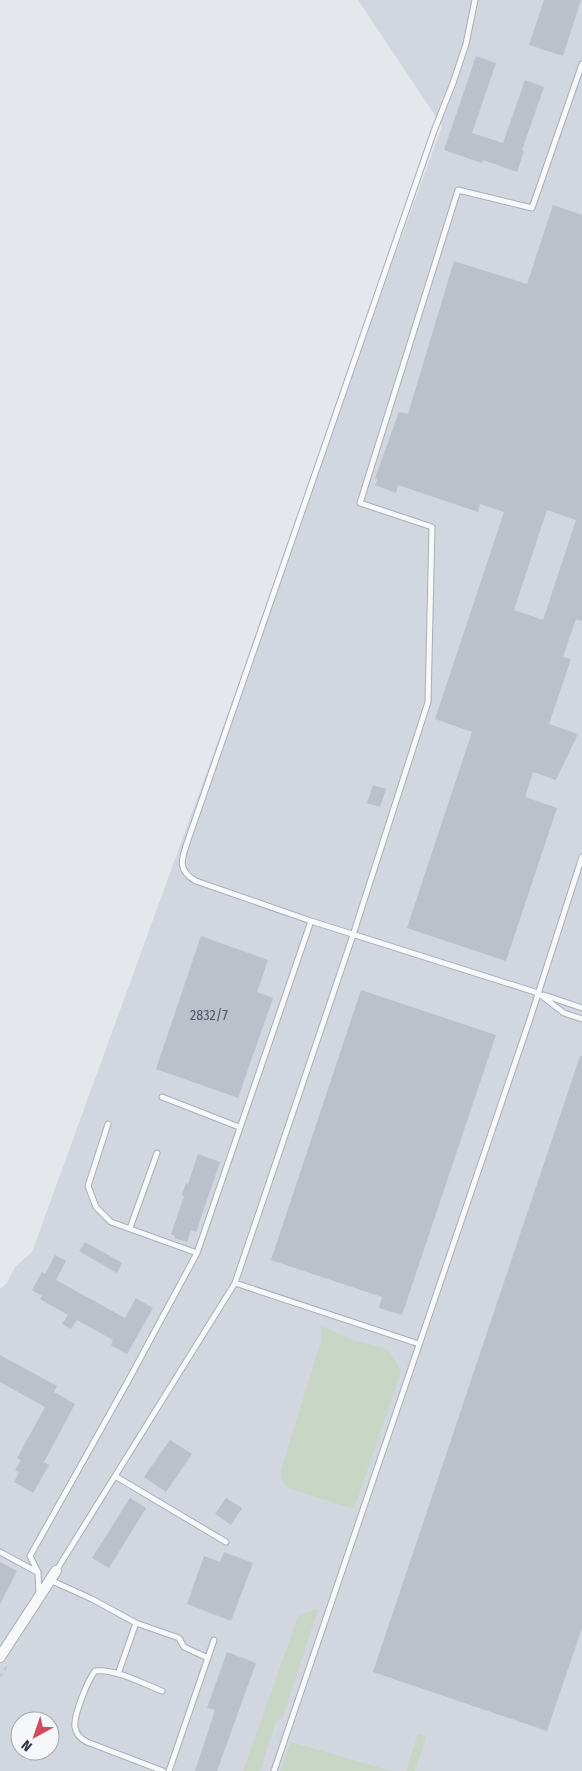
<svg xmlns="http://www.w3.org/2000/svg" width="582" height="1771" font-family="'Fira Sans Condensed',sans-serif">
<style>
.built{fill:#d2d6de;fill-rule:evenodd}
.green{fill:#c9d6c5}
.building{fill:#bbc0ca;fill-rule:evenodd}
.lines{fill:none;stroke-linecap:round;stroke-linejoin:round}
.service-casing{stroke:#a9aeb7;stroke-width:7}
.minor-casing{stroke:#a9aeb7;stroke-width:12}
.path{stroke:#c2c5cb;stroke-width:2.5;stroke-dasharray:4 4;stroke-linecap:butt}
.service{stroke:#f7f8fa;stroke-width:5}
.minor{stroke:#f7f8fa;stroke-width:10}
.labels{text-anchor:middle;stroke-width:5;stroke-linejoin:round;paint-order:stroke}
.number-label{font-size:14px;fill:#4f5766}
</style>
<rect width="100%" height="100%" fill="#e4e7ec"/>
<path class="built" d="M358,0H582V1771H0V1289L7,1283L15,1267L32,1252L442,126ZM20,1721H50V1751H20Z"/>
<path class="green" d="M321,1326L356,1341L384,1348L389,1351L399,1367L401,1372L354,1509L288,1488C282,1482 281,1478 281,1470L321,1341Z
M318,1609L282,1720L277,1719L260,1771H243L299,1614Z
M418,1734L426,1737L415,1771H406Z
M291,1742L391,1771H280Z"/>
<path class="building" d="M544,0H581L563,56L529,45Z
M476,56L496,63L472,133L503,143L525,80L544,87L522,150L524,151L517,172L483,160L482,163L444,150Z
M553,205L582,215V621L576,619L563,657L571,659L549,724L578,734L556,780L533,772L525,797L557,808L506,961L407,928L472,732L435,719L504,512L480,504L478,512L398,485L396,493L375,485L378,479L375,478L399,412L408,414L454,261L527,284ZM547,510L576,520L543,620L514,610Z
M373,785L386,789L380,807L367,803Z
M201,936L268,960L257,992L273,998L238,1098L156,1069Z
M361,990L496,1035L402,1315L379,1308L382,1297L271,1260Z
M580,1056H582V1628L547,1731L373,1672Z
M198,1154L220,1162L196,1232L191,1230L187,1242L174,1238L175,1236L171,1234L184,1196L182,1195L186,1183L188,1184Z
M85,1242L122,1263L117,1273L79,1251Z
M55,1255L66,1261L56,1280L125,1318L136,1298L153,1308L127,1354L111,1345L113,1340L77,1320L71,1329L62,1324L68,1315L40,1299L42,1296L32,1290L42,1272L45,1274Z
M0,1355L57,1386L54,1392L75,1404L44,1462L49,1465L33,1493L14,1482L19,1472L15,1470L21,1460L17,1458L45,1407L0,1382Z
M170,1440L192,1454L166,1492L144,1477Z
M130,1498L146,1508L109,1568L92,1558Z
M226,1498L242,1508L231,1525L215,1514Z
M224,1552L253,1563L231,1621L187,1604L204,1556L220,1562Z
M0,1562L17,1571L0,1604Z
M227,1652L256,1663L217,1771H195L215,1710L207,1708Z"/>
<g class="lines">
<g class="service-casing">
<path id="service" d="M311,921L196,881C176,870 182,858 188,840L434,131L453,83L466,44L475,0
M544,995L582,1008
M162,1097L239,1127
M108,1124L88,1186L96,1207L111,1222L197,1253
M130,1228L157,1153
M235,1283L419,1344
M115,1476L226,1542
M0,1552L37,1572
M56,1571L235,1283L353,935L428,702L432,527L360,503L458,190L532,208L582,64
M50,1580L92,1599L136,1623L179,1638L184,1647L208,1658
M39,1594L38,1572L30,1556L128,1381L197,1253L311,921L538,993L564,1013L582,1019
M118,1674L136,1623
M162,1691C144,1684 114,1668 95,1671C88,1680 73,1716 75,1727C76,1735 81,1739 87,1742L163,1771
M169,1771L214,1640
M274,1771L530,1019L582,857"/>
</g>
<g class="minor-casing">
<path id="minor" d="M0,1657L56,1571"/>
</g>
<path class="path" d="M0,1677L7,1666"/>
<use href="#service" class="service"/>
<use href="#minor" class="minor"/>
</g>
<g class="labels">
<g class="number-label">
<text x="209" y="1020">2832/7</text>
</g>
</g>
<g transform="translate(35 1736) rotate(220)"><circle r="24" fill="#f4f6f9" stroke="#a4a8b1"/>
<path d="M0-4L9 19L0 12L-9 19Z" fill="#d1495b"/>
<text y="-8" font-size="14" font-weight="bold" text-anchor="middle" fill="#2b3445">N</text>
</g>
</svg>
